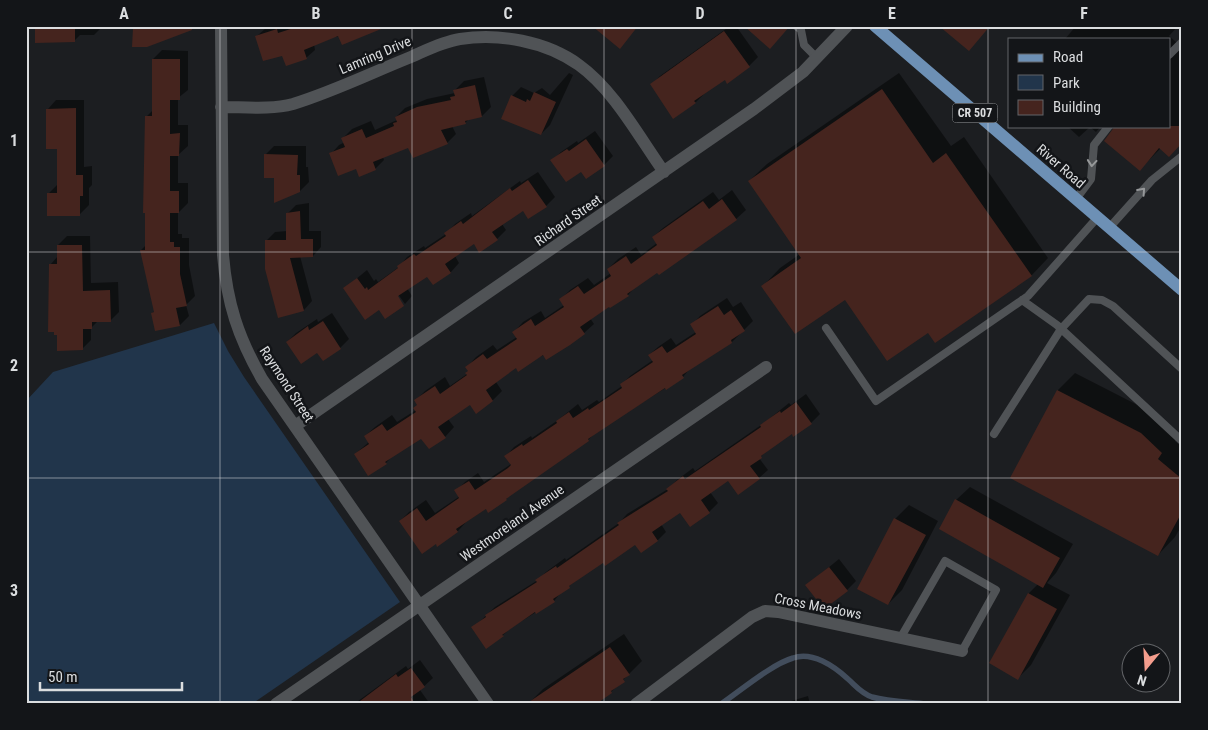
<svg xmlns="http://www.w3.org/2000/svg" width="1208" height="730" font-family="'Roboto Condensed',sans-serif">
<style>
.green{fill:#21354b}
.shadow{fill:#0007}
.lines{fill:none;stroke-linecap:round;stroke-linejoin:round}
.stream{stroke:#424d5c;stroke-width:5.5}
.building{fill:#45241e}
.lane{stroke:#505356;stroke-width:8}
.street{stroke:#505356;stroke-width:12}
.primary{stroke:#6d90b5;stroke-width:12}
.oneway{stroke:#96989a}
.grid{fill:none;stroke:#dbdddf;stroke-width:1;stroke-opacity:0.55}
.labels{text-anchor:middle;stroke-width:5;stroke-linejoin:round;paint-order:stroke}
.shield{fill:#131518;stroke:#9fa1a3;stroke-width:1}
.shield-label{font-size:12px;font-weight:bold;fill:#dbdddf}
.street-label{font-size:14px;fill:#dbdddf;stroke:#131518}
.neatline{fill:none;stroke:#dbdddf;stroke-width:2}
.grid-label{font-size:16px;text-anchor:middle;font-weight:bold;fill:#dbdddf}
</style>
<rect width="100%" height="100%" fill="#1c1e21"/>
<path class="green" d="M214,323L228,351L244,377L400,602L252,704H26V401L53,372Z"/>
<path class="shadow" d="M36,26H131L102,27L94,35H80L74,41Z
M134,26H194L191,29L134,46Z
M270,26H370L336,37V35L314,44L315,50L306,58L283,54L257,36L266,28Z
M730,26H736L758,57L749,66L725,78L704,94L695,103L651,85L660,76Z
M1076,26H1178L1169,36L1182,47V143L1161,148L1139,170L1169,126V39H1065Z
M162,50L188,51V90L178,98V125H188V146L178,155V183H188V203L178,213V234H182V238H189V265L195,296L186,305L189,316L180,325L156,330L152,313L155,311L141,250L146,245V117L153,110V59Z
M569,73L573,75L550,125L541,134L512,96L521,87L534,93L542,88L550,95Z
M899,73L951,146L964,137L1048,258L1031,276L928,331L845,298L763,286L780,268L800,254L749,181L767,164Z
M484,77L491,107L482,116L470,118L465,123L452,126L456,134L447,143L409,146L383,157L384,160L375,169L357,167L331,154L339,145L345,142L343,138L352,129L371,121L375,130L397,120L396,117L405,108L427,99L455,93V90L464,81Z
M56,100H84V167L92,166V185L89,188V205L80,214L48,194L57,185L58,147L48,109Z
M1067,126H1101L1096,132L1090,127L1079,137Z
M595,131L613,156L604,165L581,170L552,161L561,152L577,141L578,143Z
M274,146H306V167H308L309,182L300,191L275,177L265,155Z
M538,172L555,197L546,206L523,209L502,224L506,230L497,239L474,243L455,256L459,263L451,272L433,283L427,275L407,288L412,296L405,304L395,290L380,308L344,289L367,270L374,281L376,279L378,282L399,267L407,257L424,246L425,248L446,234L455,224L471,213L472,216L520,181L521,183Z
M732,190L746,210L736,219L657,271L637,285L628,295L610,307L609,305L590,318L594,324L584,333L569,344L516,367L496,382L502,391L493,400L477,412L470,403L448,419L454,427L445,437H422L394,454L386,463L355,454L369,442L365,436L375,427L392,415L397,422L416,410L418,404L416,400L425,391L445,377L450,386L467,374L470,371L467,367L476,357L493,345L497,350L517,337L514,332L523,322L541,311L545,318L564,305L560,300L570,290L588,278L594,285L611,273L608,269L618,259L636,247L641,255L657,243L653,237L663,228L713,192L719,200Z
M309,203V231H321V247L313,256H300L312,301L304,310L266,241L275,232L287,231V214L296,205Z
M67,236H90L91,283L118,282L119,312L111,320H99L91,328V340L82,349L58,334L50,265L58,256V245Z
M727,298L733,307L741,302L753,321L732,342L691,367L683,377L597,431L588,440L514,491L506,499L489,511L487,508L466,522L458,531L400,521L409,512L426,500L435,513L460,496L456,491L465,482L478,473L484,482L511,464L506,456L514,447L531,436L532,438L558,420L578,404L582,410L597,400L599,402L622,386L621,385L630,376L653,360L649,355L658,347L671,338L676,345L696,332L692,325L700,316Z
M332,313L349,339L340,348L318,351L287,342L296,333L317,319L318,322Z
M1075,373L1159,416L1178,435L1175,441L1182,447V525L1175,537L1158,555L1012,478L1058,390Z
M806,394L820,414L811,423L792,433L768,450L759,458L768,470L759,478L728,479L710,492L718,503L709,512L680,511L661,524L666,532L658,540L635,543L603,561L562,591L554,601L512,627L503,635L486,647L473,628L495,607L538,580L546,572L565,558L566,560L619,523L627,514L668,489L677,480L693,468L695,471L764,423L789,403L791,405Z
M970,487L1073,544L1056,573L1047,583L1070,595L1031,665L1018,678L991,663L1029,593L1038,584L956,500Z
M909,505L938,521L902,590L888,604L895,519Z
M839,559L856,581L847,590L807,585Z
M624,634L642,661L611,692L529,703L543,689Z
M420,660L433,678L420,690L430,704H354L406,666L408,669Z
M808,696L810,704H781Z"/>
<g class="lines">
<path class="stream" d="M721,704C740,691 772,664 793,658C812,651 834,666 848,679C856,686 861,693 872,697C889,702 909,702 926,704"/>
</g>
<path class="building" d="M35,26H75V42L35,43Z
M300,26H386V27L342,45L338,36L304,50L307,59L286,66L282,56L263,61L255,36L277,29L278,33Z
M592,26H638L620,49Z
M744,26H790L770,49Z
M939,26H990L969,51Z
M133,28L192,29V30L147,47H132Z
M724,31L750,67L727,84L725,80L694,101L696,103L673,119L650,84Z
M152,59H180V100H170V134L180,133L179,156H170V191H179V213H170V242H174V247H180V274L187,306L176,308L180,326L155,331L151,313L154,312L140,250H145V213H143L145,116H152Z
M475,85L482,117L465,121L466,124L441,130L448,144L413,158L408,148L373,162L376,170L359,177L356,169L338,176L329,153L345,147L341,138L362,129L366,138L394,126L393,123L397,122L395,117L417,107L451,100L450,97L455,96L453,90Z
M882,89L933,163L946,153L1032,276L935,343L928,333L887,361L845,300L795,334L761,286L801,258L748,181Z
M534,92L556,102L541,135L501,119L511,95L526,102L527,99L530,101Z
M76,108V175H83V196H80V216H47V193H57V149H46V109Z
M1115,126H1182V143L1169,157L1159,148L1140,171L1104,141Z
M586,139L605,166L586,179L581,172L566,182L550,160L567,149L569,151Z
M264,154L298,155L297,175H300V192L274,203V178H264Z
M528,180L547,207L528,219L523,211L492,232L498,240L479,253L474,244L445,264L451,273L433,285L427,277L398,296L404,306L385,319L379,310L365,320L343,288L357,278L365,289L367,287L368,290L398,268L397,266L414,254L416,256L446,236L444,233L461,221L463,224L510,188L512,191Z
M722,199L737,220L659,275L657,273L627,294L629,296L610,308L609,307L580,327L585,334L570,345L546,360L543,355L518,372L516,368L486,390L493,401L476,414L470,405L438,427L446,438L429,449L421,439L385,462L387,464L368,476L354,454L369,444L364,436L382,424L387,431L416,412L413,408L417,405L414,400L435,386L440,394L467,375L465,373L468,371L465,367L483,354L487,359L517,339L512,332L531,319L535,326L564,307L559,299L578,286L584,294L611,276L607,269L626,256L631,264L657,245L652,237L703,201L709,209Z
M300,211L301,239H313V257L290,258L304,311L278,318L265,269V240H286V213Z
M57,245H82L83,291L110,290L111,322H92V329H83V350L57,351V335H54V332H48L49,264H57Z
M718,306L724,315L731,310L745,331L731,340L732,343L682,375L684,378L666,390L665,388L588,439L589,441L506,499L507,500L488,513L486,509L456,529L458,532L437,547L436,544L422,554L399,521L417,508L426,521L459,498L454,490L469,481L475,490L508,468L511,465L504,456L522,444L523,446L557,423L556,421L569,412L573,418L588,408L589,410L622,388L620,384L653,362L648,355L662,346L667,353L696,334L690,324Z
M323,321L341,349L323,361L317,353L301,364L286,342L308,326L309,330Z
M1057,390L1141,433L1162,453L1158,459L1182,479V512L1158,556L1010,478Z
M796,402L812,424L793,437L792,434L761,456L762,458L750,466L760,479L738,495L728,481L701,500L710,513L690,527L680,513L652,532L658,541L641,553L635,545L605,566L603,563L569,586L570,588L553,599L555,602L536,614L535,612L502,635L504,636L486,649L471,627L486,617L485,615L537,582L535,580L556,566L557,568L619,525L617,523L668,491L666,489L683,476L685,479L761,427L760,425L780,411L781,413Z
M955,499L1060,558L1043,588L939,529Z
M894,518L926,535L888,605L857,589Z
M829,567L848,591L824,609L805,585Z
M1028,593L1057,609L1018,680L989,663Z
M610,647L630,675L623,679L625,682L611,691L612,693L596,704H526Z
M411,668L425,687L411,697L415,704H356L396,674L398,677Z"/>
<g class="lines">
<path class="lane" d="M796,26L801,30L804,45L817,58
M1169,55L1182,42
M1076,199L1091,179L1094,145L1109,126
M1109,228L1152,180L1182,156
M1022,300L1057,325L1182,441
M826,328L876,401L1028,296L1097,218
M994,434L1061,329L1089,299L1102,300L1113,306L1182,369
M901,637L945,561L996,590L962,651"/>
<path class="street" d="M221,26L223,255C227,303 238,337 262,379L488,704
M221,107C244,107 271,110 293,104C332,92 369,74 406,59C423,52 441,42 460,39C499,33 546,41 579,65C614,90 639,137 664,172
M295,426L754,109L803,72L847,26
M276,704L766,367
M636,704L752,617L765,611L778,612L962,651"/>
<path class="primary" d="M875,26L1182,290"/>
</g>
<defs><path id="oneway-chevron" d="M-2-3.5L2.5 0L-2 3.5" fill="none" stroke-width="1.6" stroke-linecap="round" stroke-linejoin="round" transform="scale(1.25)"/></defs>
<g class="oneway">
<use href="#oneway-chevron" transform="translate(1092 163) rotate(95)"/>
<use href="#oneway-chevron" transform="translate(1142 191) rotate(-48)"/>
</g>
<path class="grid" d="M220,26V704M412,26V704M604,26V704M796,26V704M988,26V704M26,252H1182M26,478H1182"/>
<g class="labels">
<rect class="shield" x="952.5" y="103.5" width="45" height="19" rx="4"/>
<g class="shield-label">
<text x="975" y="117">CR 507</text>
</g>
<g class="street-label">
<text transform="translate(375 55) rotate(-23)" y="5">Lamring Drive</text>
<text transform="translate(1061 166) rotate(41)" y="5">River Road</text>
<text transform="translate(568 220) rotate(-35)" y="5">Richard Street</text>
<text transform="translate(287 384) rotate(57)" y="5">Raymond Street</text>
<text transform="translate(512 523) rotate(-35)" y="5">Westmoreland Avenue</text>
<text transform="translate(818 606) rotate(11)" y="5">Cross Meadows</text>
</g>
</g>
<rect width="1208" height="730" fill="none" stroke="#131518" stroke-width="55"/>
<rect x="1008" y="38" width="162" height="90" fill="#131518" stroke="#636568"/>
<rect x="1018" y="54" width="25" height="8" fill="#6d90b5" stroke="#636568"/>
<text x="1053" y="62" font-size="15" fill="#dbdddf">Road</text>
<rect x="1018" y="75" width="25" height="15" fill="#21354b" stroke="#636568"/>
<text x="1053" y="88" font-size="15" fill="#dbdddf">Park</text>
<rect x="1018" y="100" width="25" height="15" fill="#45241e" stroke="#636568"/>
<text x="1053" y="112" font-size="15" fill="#dbdddf">Building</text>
<g transform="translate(1146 668) rotate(198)"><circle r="24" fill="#131518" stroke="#636568"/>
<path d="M0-4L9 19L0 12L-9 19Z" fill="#f49d8d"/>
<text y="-8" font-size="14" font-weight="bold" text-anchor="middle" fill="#dbdddf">N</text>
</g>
<path d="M40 682v8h142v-8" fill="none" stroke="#dbdddf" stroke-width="2.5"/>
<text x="48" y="682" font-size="15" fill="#dbdddf" stroke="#131518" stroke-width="4" paint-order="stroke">50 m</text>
<rect x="28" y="28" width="1152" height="674" class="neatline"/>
<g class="grid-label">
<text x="124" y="19">A</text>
<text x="316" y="19">B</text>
<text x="508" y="19">C</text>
<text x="700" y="19">D</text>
<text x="892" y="19">E</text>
<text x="1084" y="19">F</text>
<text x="14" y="146">1</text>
<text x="14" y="371">2</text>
<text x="14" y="596">3</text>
</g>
</svg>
